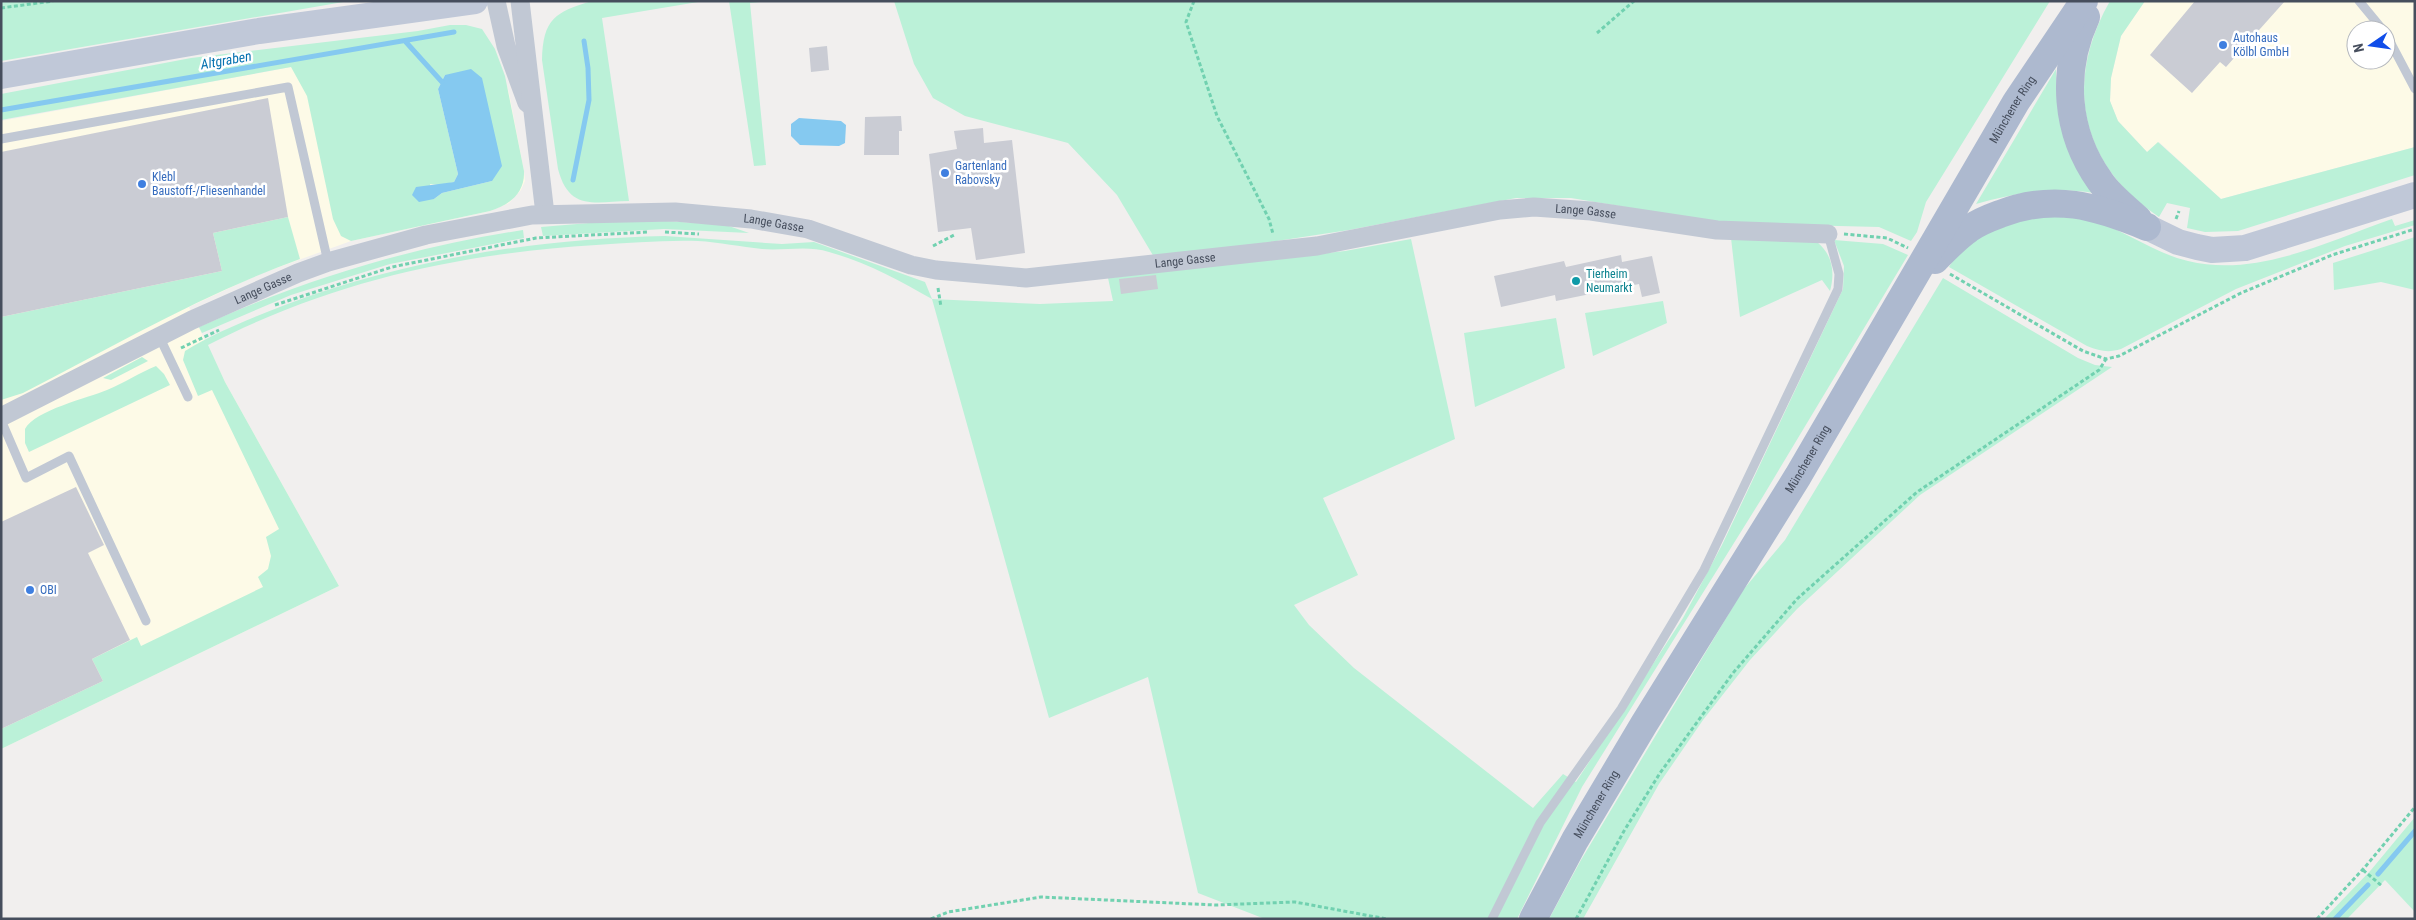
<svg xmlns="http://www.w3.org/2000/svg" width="2416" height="920" font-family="'Roboto Condensed',sans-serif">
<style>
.commercial{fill:#fdfae7;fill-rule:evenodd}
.green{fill:#bbf1d8;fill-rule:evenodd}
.water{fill:#85c9f0}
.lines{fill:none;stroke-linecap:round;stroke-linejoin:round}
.stream{stroke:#85c9f0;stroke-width:5}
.building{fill:#caccd4}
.path{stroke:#71d1b0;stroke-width:3;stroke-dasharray:4 2.5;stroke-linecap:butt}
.lane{stroke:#c1c8d4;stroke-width:9}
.street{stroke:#c1c8d4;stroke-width:19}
.secondary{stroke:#c0c8d8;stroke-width:26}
.primary{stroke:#adb9cf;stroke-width:28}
.shop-dot{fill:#3f7fe0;stroke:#fff;stroke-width:2}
.culture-dot{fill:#0f9aa8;stroke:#fff;stroke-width:2}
.labels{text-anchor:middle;stroke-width:5;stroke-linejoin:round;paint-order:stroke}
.shop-label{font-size:12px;fill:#366cbe;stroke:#fff;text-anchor:start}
.street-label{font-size:12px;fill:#464e5d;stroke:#fff}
.culture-label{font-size:12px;fill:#0d838f;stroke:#fff;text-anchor:start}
.water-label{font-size:14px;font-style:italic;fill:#0572b0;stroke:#fff}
</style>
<rect width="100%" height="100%" fill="#f1efee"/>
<path class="commercial" d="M2145,1H2415V147L2221,199L2159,142L2148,153L2118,121L2110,101L2111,78L2121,36ZM2356,30H2386V60H2356Z
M495,49L509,93L524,171L525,181L521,190L509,203L490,211L351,241L260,274L189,307L225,382L339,586L1,749V121L291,67Z"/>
<path class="green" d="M1,1H349L1,61Z
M592,1H704L602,18L629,201C594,202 569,211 558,169L542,60C543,19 555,12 592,1Z
M729,1H769L750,3L766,165L754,166Z
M894,1H2050L1926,202L1917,232L1911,241L1879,227L1722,223L1571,198H1516L1349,230L1217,250L1154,257L1117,195L1068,143L965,116L933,98L914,64Z
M2110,1H2145L2121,36L2111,78L2110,101L2118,121L2147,152L2158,142L2221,199L2415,147V175L2238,231L2205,232L2187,228L2190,208L2167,203L2159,217C2080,165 2063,83 2110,1Z
M450,25H466L482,29L495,49L505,76L524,171C525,193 510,205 490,211L351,241L341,236L333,219L307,96L291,67L1,120V94L191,58L418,31ZM445,75L492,181L442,193L434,199L430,184L440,185L454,182L458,174L438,89Z
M2056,69C2056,122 2063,150 2094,193C2053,186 2015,193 1976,204Z
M2041,214C2057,216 2074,216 2090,220C2124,229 2153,253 2188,261C2257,278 2328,241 2392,219L2395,226L2415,220V225L2345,246L2236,289L2121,349C2108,353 2100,351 2087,346L1949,267C1971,230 2003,225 2041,214Z
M288,217L300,259C203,294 114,346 23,393L1,400V317L222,271L213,233Z
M666,221L726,225L749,233L664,229L543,236L541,227L601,222Z
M523,230L524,238L390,264L291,295L202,333L199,327C305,279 408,248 523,230Z
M665,236L782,244L814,242L925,282L932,299L1040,304L1113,301L1108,278L1345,251L1411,239L1455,439L1323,498L1358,575L1294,605L1309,625L1354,668L1533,808L1563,774L1576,782L1683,618L1722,545L1843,289L1844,266L1834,240L1883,244L1908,255L1762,498L1582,787L1517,919H1265L1198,893L1148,677L1049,718L932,299C900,281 866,262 829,252C808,245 784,251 762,249C741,247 719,242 698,241C664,240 630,243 596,245C457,254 333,281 208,345L225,382L339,586L1,749V729L103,681L92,659L137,637L141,646L263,587L258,577L268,569L271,556L266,537L279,529L212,390L198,396L183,360L185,351C216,332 252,318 285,305C407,259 535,239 665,236Z
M2415,237V290L2381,282L2334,290L2333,263Z
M1731,238L1817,242C1833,255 1835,273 1830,291L1822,280L1740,317Z
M1943,278L2078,358L2095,365L2112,367L1920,495L1797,609L1750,660L1703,720L1659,784L1583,919H1549L1581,860L1743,590L1785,540Z
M1663,301L1667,323L1593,356L1585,313Z
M1556,318L1565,368L1475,407L1464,333Z
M142,357L148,361L111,380L103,378Z
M156,366L164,374L170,385L29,452L25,443V429C35,410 88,398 107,390C124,383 139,373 156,366Z
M2415,817V912L2385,880L2347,919H2324L2371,870Z"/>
<path class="water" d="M471,69L482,78L502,166L492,181L442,193L434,199L419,202L412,195L416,187L454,182L458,174L438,89L445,75Z
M799,118L841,121L846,125L845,143L839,146L800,145L791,136V124Z"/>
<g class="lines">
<path class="stream" d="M405,41L442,82
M1,110L454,32
M573,180L589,100L588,68L584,41
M2378,874L2415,831
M2335,919L2368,885"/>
</g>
<path class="building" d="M2195,1H2285L2226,67L2220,62L2192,93L2150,55Z
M827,46L829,70L811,72L809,48Z
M268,98L288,217L213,233L222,271L1,317V152Z
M901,116L902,131H899V155H864L865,117Z
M983,128L984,143L1012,140L1025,253L976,260L971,228L938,232L929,154L957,149L954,131Z
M1621,255L1622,262L1652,256L1660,293L1642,297L1639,284L1556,301L1555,295L1501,307L1494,276L1564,261L1566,267Z
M1156,275L1158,289L1121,294L1119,279Z
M76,487L104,545L88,553L130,640L92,659L103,681L1,729V522Z"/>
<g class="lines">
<path class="path" d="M1194,1L1186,22L1217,116L1269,219L1273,234
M1,8L53,1
M1597,33L1634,1
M2176,219L2179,211
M665,232L699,234
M1844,234L1887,238L1908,248
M933,246L956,234
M1950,274L2083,351L2106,359L2119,356L2241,293L2332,255L2415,229
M938,288L941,307
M275,305L392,267L536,238L649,232
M181,348L219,330
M2363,870L2382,886
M931,919L948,912L1041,897L1215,905L1295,902L1387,919
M1576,919L1624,831L1660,773L1733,673L1797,599L1917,492L2099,370L2106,359
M2317,919L2365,867L2415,807"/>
<path class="lane" d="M2359,1L2383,30
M2386,34L2415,89
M1,139L288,87L328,262
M159,336L188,397
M1,420L26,478L69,456L146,621
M1492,919L1540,823L1621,709L1704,570L1838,289L1839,274L1828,234"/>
<g class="street">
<path d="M496,1L506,46L527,103"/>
<path d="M520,1L545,214"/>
<path id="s1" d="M1,417L192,320L298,273L328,262L426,235L532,215L675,212L751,219L808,229L911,265L936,270L1026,278L1317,246L1500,210L1534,207L1591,211L1717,230L1828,234"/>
</g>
<path class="secondary" d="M1,76L259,31L475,1
M2147,227L2178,242L2197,247L2212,250L2245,248L2415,195"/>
<g class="primary">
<path d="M2086,17C2061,71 2065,132 2100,181C2110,196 2125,207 2138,219"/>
<path d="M1935,260C1946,249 1957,237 1969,229C1978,222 1989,218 2000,214C2054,193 2096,206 2147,227"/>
<path id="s2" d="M1533,919L1575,840L1644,724L1798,476L2016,102L2084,1"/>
</g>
</g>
<g class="shop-dot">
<circle cx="2223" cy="45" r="5"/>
<circle cx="945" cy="173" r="5"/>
<circle cx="142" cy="184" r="5"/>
<circle cx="30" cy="590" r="5"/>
</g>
<circle class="culture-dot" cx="1576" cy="281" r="5"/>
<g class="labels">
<g class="shop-label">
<text x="2233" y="42">Autohaus<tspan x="2233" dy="14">Kölbl GmbH</tspan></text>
<text x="955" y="170">Gartenland<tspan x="955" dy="14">Rabovsky</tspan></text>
<text x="152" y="181">Klebl<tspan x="152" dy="14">Baustoff-/Fliesenhandel</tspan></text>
<text x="40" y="594">OBI</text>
</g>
<g class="street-label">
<text dy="4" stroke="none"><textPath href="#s2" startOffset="941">Münchener Ring</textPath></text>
<text dy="4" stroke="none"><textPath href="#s1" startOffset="1639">Lange Gasse</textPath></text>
<text dy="4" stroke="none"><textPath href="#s1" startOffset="814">Lange Gasse</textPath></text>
<text dy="4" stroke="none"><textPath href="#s1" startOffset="1234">Lange Gasse</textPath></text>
<text dy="4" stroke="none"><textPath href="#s1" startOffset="292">Lange Gasse</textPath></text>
<text dy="4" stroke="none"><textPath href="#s2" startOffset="536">Münchener Ring</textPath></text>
<text dy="4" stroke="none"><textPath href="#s2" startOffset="131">Münchener Ring</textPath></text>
</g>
<g class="culture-label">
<text x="1586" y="278">Tierheim<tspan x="1586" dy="14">Neumarkt</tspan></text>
</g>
<g class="water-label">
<text transform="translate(226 60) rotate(-10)" y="5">Altgraben</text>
</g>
</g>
<rect width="2416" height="920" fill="none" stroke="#464e5d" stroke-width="5"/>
<g transform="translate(2371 45) rotate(257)"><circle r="24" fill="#ffffff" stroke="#b5b8be"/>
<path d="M0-4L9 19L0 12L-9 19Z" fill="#104de9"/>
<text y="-8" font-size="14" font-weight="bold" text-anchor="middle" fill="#464e5d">N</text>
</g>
</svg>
